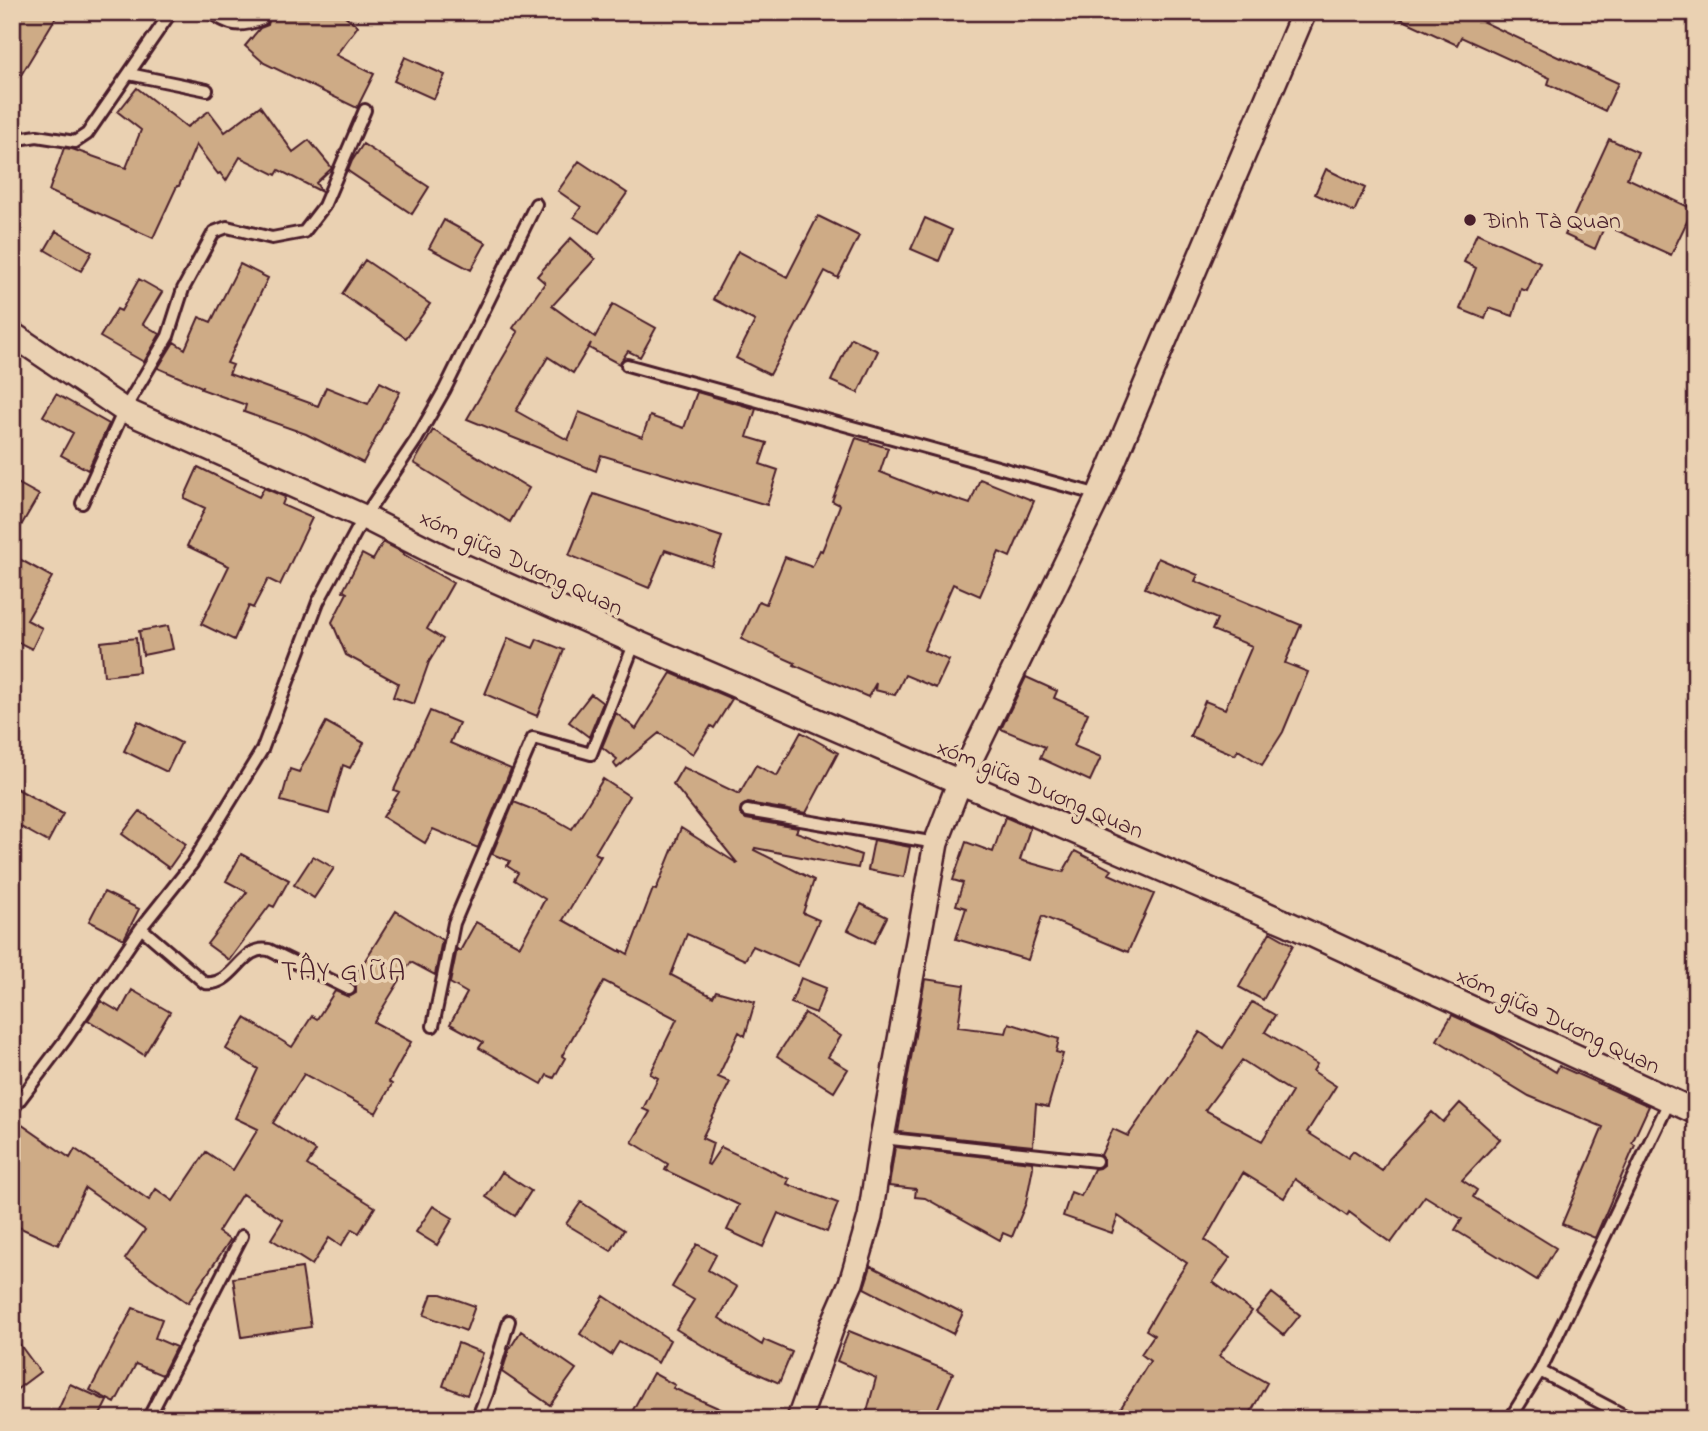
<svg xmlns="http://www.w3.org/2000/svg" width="1708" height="1431" font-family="'Indie Flower',sans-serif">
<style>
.building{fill:#ceab86;stroke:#4a1f2b;stroke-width:2;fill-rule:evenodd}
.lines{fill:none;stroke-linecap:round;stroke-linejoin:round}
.service-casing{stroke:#4a1f2b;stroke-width:16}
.minor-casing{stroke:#4a1f2b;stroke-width:28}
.service{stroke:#ead1b2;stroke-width:10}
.minor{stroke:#ead1b2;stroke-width:23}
.poi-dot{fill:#4a1f2b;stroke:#ead1b2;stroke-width:2.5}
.labels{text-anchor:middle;stroke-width:7;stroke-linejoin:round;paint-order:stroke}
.poi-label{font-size:24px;fill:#4a1f2b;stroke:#ead1b2;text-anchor:start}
.street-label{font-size:24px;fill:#4a1f2b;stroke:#ead1b2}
.quarter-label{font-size:28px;letter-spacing:2px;fill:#4a1f2b;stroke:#ead1b2}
</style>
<rect width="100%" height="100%" fill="#ead1b2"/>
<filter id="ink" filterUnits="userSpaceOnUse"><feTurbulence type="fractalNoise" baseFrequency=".0143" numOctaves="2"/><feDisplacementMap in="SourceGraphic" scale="14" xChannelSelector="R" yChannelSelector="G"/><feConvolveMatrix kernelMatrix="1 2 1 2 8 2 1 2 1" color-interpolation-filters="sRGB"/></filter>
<g filter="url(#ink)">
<path class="building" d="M12,12H59L12,90Z
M273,12H340L358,26L336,55L374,74L357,108L264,63L245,46L260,28L268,25L270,17Z
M1386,12H1473L1471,16L1560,58L1561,57L1618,83L1605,111L1548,84L1550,78L1461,37L1457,45Z
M405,57L445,75L434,99L394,81Z
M137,88L187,127L209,111L225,132L260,106L293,152L309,140L332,168L316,183L322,192L279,170L276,175L240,157L226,181L220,173L218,174L196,145L179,186H177L153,238L49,191L64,148L72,149L126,168L141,130L118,112Z
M1609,139L1638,152L1627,178L1693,209L1671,255L1605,225L1595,249L1565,235Z
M363,144L429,187L412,214L348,171L352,161Z
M579,161L627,193L599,233L574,217L581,207L558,191Z
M1326,169L1365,188L1354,212L1315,194Z
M818,216L859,236L838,278L825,271L770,375L736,358L755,321L713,299L738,251L787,277Z
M925,218L952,230L939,261L911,249Z
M444,220L486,243L471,270L429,248Z
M56,231L92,252L81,271L45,250Z
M1477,233L1540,262L1527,291L1521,289L1513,316L1489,308L1485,319L1460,309L1476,268L1464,262Z
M571,238L595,259L552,306L595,337L613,304L656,328L640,357L628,351L619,364L589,348L591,343L573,373L548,357L516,411L568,440L579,412L642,437L650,416L684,428L697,392L756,409L747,437L767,443L760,464L778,470L767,505L601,455L596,471L467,419L518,332L513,328L545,283L537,276Z
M365,260L430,304L406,338L342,294Z
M240,264L268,278L227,363L233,365L229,374L318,406L326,387L368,404L380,382L400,392L363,463L306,434L244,412L246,405L201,389L202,387L158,368L174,342L185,349L199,317L211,322Z
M139,279L162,292L143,324L160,334L144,362L100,337L117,309L121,311Z
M851,338L878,351L858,393L831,381Z
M56,394L109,424L88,470L61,455L73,433L43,416Z
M433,430L529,488L510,522L414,463Z
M856,438L888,448L880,472L933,493L934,492L970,504L980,479L1034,501L1010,557L999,552L980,596L953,584L924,650L949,660L936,688L905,675L895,695L875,690L876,683L868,697L794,665L795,663L741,639L759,601L766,604L785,557L812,567L820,550L822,551L840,505L832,501Z
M198,467L259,497L264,488L285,497L282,505L312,518L280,585L268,579L253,608L249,606L234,640L201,624L229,566L187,546L205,508L184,498Z
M12,480L39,495L12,541Z
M594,494L722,537L712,566L665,550L649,588L569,555Z
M383,542L404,553L403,554L453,583L427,629L443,639L429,662L414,704L393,697L398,683L346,655L332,622L347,593L343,591L362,554L373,560Z
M12,555L52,577L27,620L42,628L32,649L16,641L12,647Z
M1158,558L1198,575L1195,581L1301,625L1285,663L1308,672L1283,732L1262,765L1238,750L1235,755L1190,736L1205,701L1225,709L1252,646L1212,630L1217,619L1145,588Z
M168,626L173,649L143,655L139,631Z
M136,638L139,672L104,676L101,642Z
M508,638L533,648L537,639L564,650L537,716L485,694Z
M671,673L732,699L714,728L711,726L693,754L659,733L617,768L614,764L617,759L602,747L616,713L636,729Z
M1026,677L1057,691L1054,698L1088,713L1074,746L1101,757L1090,781L1040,758L1045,747L1001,729Z
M591,694L603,703L589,737L569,722Z
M430,711L459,723L450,743L511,769L478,848L433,829L425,843L383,817L399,792L394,790Z
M138,721L181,743L167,772L124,751Z
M326,722L364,743L350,768L343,765L329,814L281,801L290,769L299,772Z
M801,732L838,753L806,813L748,803L741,807L740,814L746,819L798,828L796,832L861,855L858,868L755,848L754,850L814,880L803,913L819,920L798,966L753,946L745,960L687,934L671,975L713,997L716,991L755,1002L745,1036L739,1032L718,1077L730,1082L702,1138L713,1143L707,1164L709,1165L721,1147L789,1179L787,1184L838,1203L827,1232L778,1213L763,1247L727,1230L739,1205L665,1170L668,1164L632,1142L650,1112L643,1109L658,1078L650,1074L677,1019L604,981L562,1056L565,1058L554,1078L547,1075L542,1084L479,1048L483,1042L450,1024L467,993L450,983L457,949L460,951L476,922L520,946L545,899L514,880L518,873L507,866L510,861L492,854L514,802L549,816L572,829L603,779L629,796L595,853L601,856L563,920L621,952V950L628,954L653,889L656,890L681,828L738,864L673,784L683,767L739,794L756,765L777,776Z
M12,786L63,814L48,842L12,822Z
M140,811L186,844L169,868L122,834Z
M1005,817L1030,828L1020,860L1063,872L1075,851L1112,870L1109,874L1154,894L1128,952L1042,916L1028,960L956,939L966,908L956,905L963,883L953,880L966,842L993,852Z
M874,840L910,847L904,877L868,870Z
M241,854L289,880L274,907L270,905L229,960L207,944L247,892L226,881Z
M313,856L334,868L314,898L294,885Z
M104,892L139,909L124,939L89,921Z
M861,904L887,917L874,943L848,930Z
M396,911L442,940L435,975L411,962L374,1022L411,1042L389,1082L392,1084L376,1113L304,1074L273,1123L316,1151L307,1165L375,1207L359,1233L352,1229L341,1246L329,1238L312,1265L271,1239L283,1220L242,1194L218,1232L230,1240L188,1303L125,1259L145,1230L85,1188L58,1245L12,1224V1118L70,1158L75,1149L149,1200L156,1189L173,1201L206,1152L233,1170L258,1129L235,1118L258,1069L226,1049L245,1018L292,1047L312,1016L317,1019L335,991L349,997L356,993V985L352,981Z
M1270,932L1293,945L1263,1000L1239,987Z
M801,978L826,988L816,1013L791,1003Z
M925,979L964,985L958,1027L1006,1033L1009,1023L1059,1039L1056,1052L1063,1054L1048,1107L1036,1104L1033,1146L898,1132Z
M132,990L170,1012L144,1055L88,1020L101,1001L120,1012Z
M1252,1002L1275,1015L1265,1032L1317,1064L1313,1071L1336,1086L1307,1132L1348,1158L1353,1151L1382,1171L1389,1159L1432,1112L1443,1122L1460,1103L1500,1139L1462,1180L1477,1190L1473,1197L1556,1248L1537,1280L1455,1230L1462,1219L1425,1196L1391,1243L1349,1212L1347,1216L1295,1179L1284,1198L1243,1173L1205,1240L1230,1258L1213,1282L1252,1311L1219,1356L1267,1383L1247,1419H1114L1150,1361L1141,1354L1154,1335L1146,1330L1173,1284L1187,1263L1118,1216L1112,1233L1063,1216L1071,1192L1081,1196L1094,1169L1099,1168L1103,1165V1158L1101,1155L1113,1129L1128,1136L1200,1032L1223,1048ZM1242,1060L1292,1092L1262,1141L1205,1110Z
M805,1013L841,1036L828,1057L848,1069L834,1092L777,1056Z
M1452,1015L1494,1034L1556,1072L1559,1066L1649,1106L1632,1143L1635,1145L1595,1238L1562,1224L1603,1127L1529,1096L1437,1040Z
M895,1147L1032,1162L1033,1167L1026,1203L1012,1237L1003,1233L1000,1240L925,1198L915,1197L916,1189L889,1186Z
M502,1172L531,1191L515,1216L486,1197Z
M581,1202L624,1230L611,1251L566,1224Z
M433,1206L453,1218L437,1245L416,1232Z
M697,1244L716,1255L708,1270L737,1287L719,1318L762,1345L764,1340L792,1352L779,1383L721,1357L676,1329L694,1300L672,1287Z
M871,1266L963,1313L953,1334L864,1288Z
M302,1268L311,1327L242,1337L233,1278Z
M1272,1293L1300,1315L1284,1335L1256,1312Z
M432,1294H441L475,1306L466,1331L424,1315Z
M604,1296L670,1340L658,1363L619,1342L611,1355L580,1334Z
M133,1308L162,1319L155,1338L176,1347L162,1375L136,1364L115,1403L90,1390Z
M521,1331L576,1369L550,1405L502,1372L509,1350Z
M849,1331L953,1373L933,1419H865L876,1378L837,1361Z
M12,1334L40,1372L12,1393Z
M458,1343L483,1353L467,1395L443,1386Z
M653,1373L675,1385L673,1388L743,1419H628Z
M70,1384L107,1401L98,1419H54Z"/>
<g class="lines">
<g class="service-casing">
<path id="service" d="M209,12C231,25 237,29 262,19
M129,74L207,90
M12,140L37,136L75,142L87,134L171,12
M627,365L1099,495
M82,503L124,410L168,336L183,289L214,232L227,227L272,238L304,232L324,206L365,110
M747,811L936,843
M141,928L205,983C234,987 241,944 269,950L349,989
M433,1026L454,923L533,738L591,754L635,642
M12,1110L65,1040L141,928L192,864L262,750L318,602L364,517L416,440L445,389L536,204
M882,1138L1096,1161
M1540,1371L1631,1419
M148,1419L242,1236
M477,1419L487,1394L509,1321
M1510,1419L1540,1371L1670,1100"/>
</g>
<g class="minor-casing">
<path id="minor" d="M12,334L124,410L364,517L445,558L635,642L1289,924L1696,1112
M799,1419L833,1324L851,1283L870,1217L882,1138L936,843L960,781L1099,495L1304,12"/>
</g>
<use href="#service" class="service"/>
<use href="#minor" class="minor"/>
</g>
</g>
<circle class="poi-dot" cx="1470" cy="220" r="7"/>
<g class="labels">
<g class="poi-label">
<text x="1484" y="228">Đinh Tà Quan</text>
</g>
<g class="street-label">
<text transform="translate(522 562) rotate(25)" y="8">xóm giữa Dương Quan</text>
<text transform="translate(1041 788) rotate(23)" y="8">xóm giữa Dương Quan</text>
<text transform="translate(1559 1020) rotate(25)" y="8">xóm giữa Dương Quan</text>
</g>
<g class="quarter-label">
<text x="344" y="980">TÂY GIỮA</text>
</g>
</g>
<rect width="1708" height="1431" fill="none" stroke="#ead1b2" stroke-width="42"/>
<rect x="21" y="21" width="1666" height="1389" fill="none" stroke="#4a1f2b" stroke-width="2.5" filter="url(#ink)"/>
</svg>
